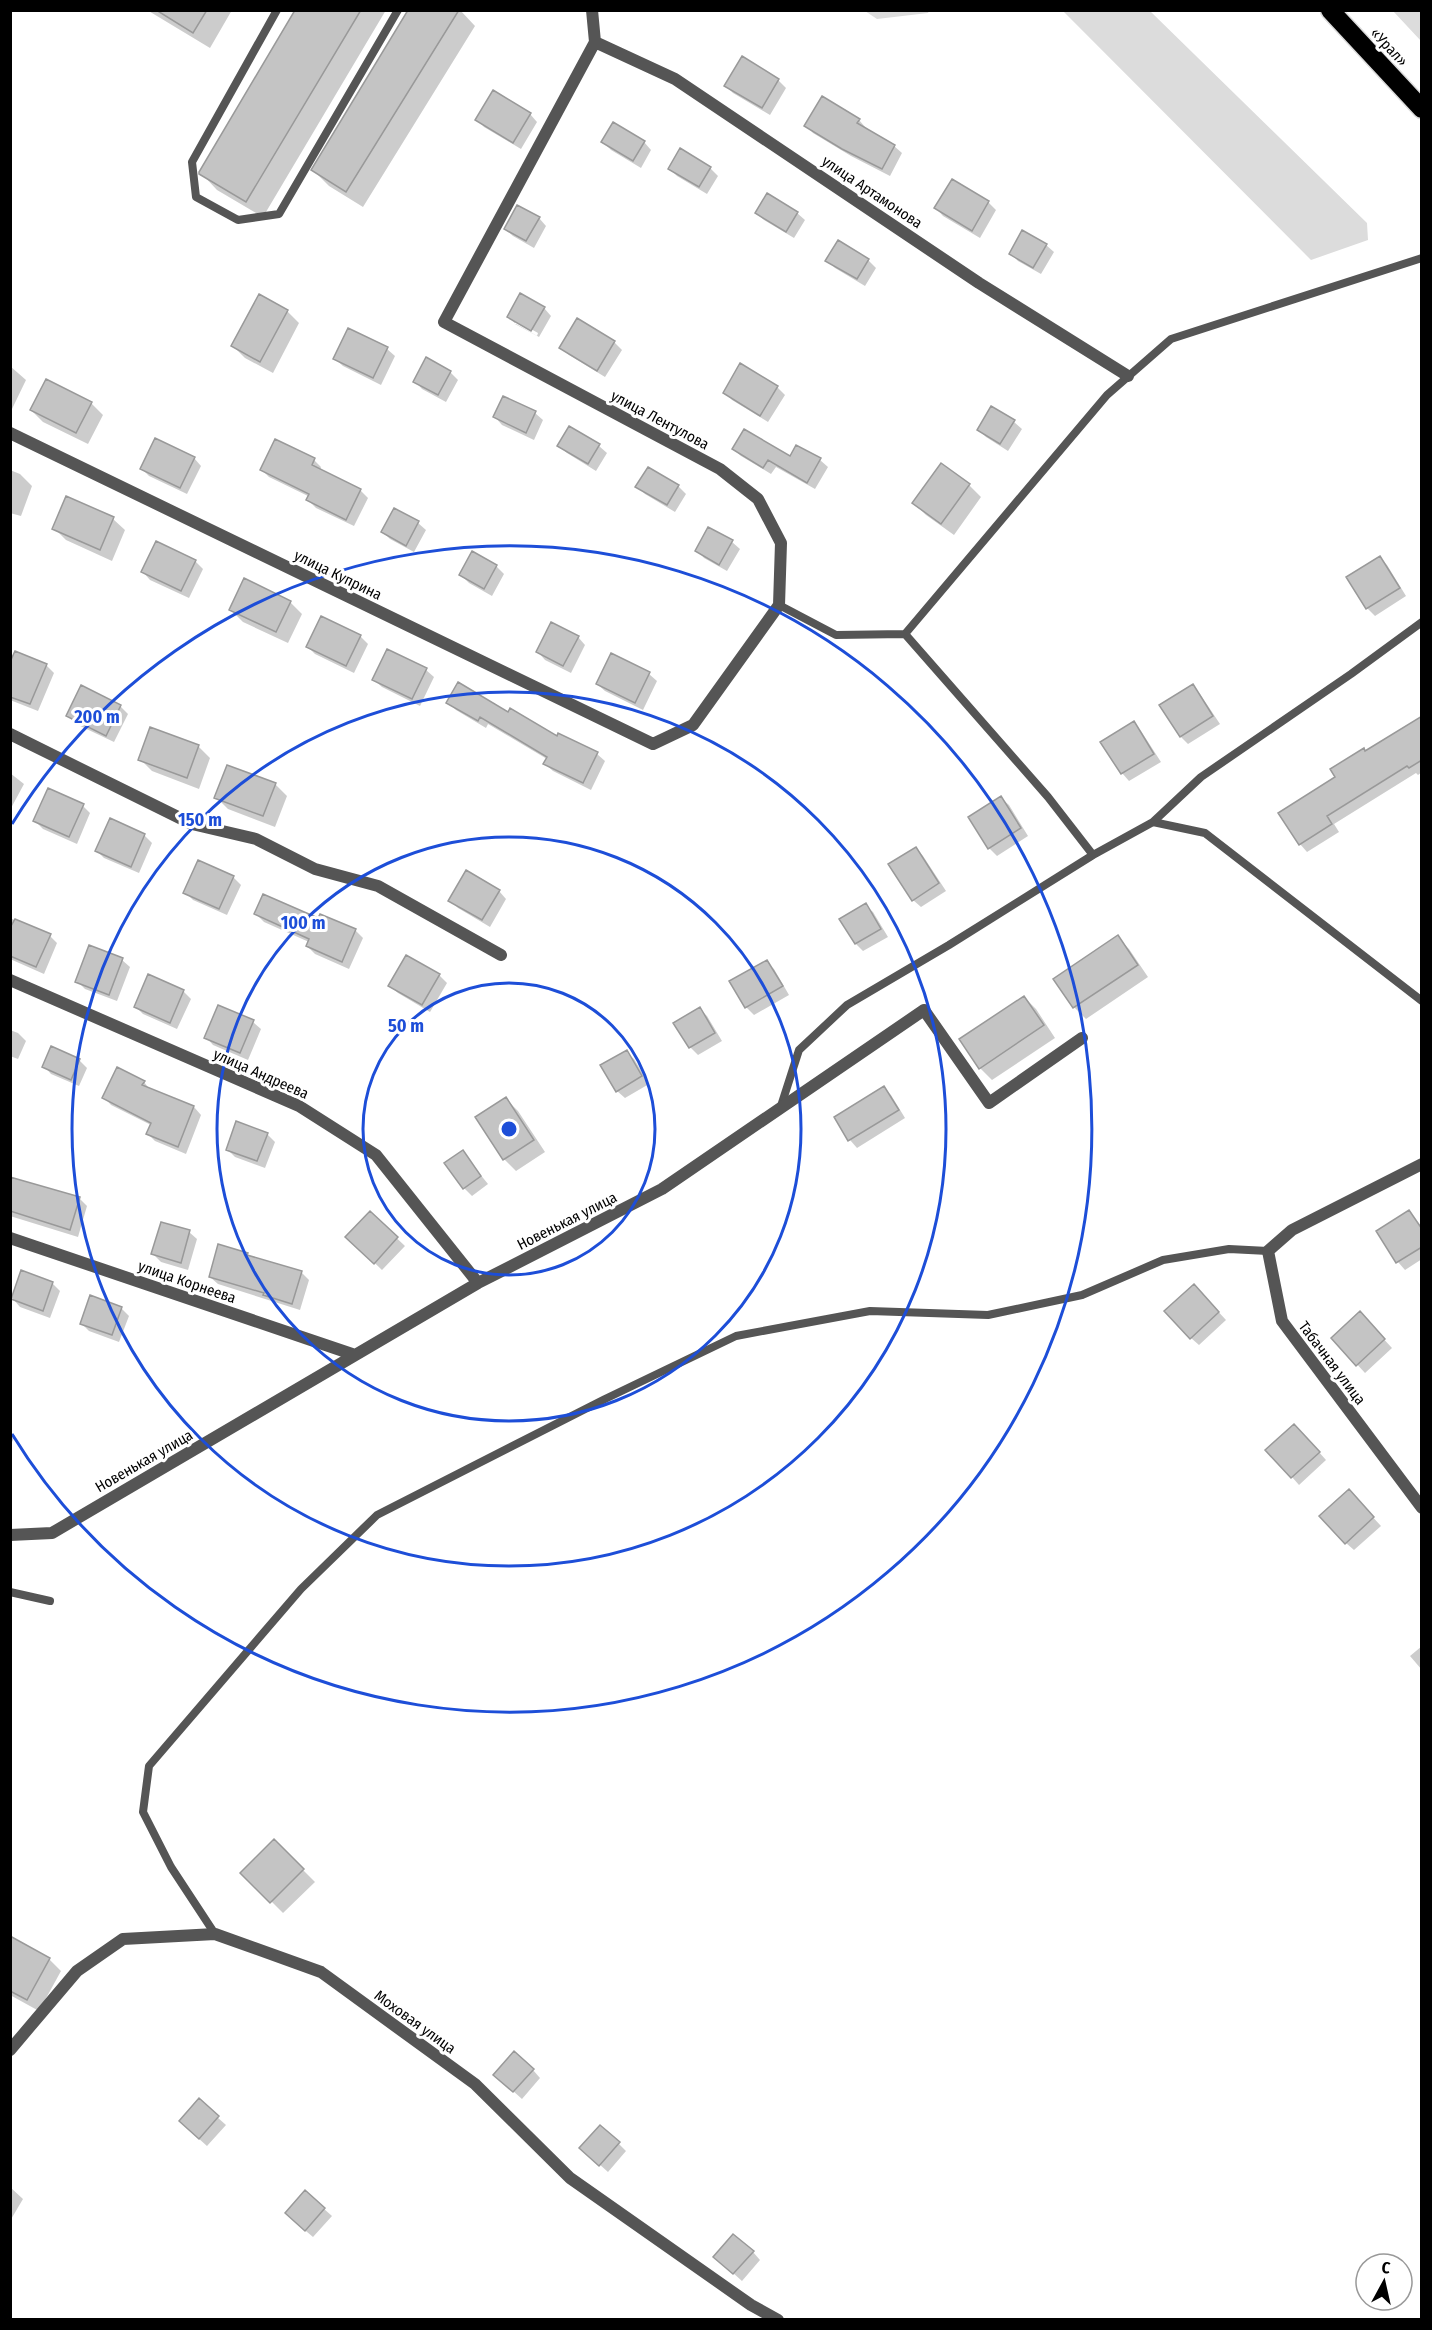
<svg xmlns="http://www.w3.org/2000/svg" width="1432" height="2330" font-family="'Fira Sans Condensed',sans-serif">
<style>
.green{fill:#dcdcdc}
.shadow{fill:#0003;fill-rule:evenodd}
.building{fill:#c4c4c4;stroke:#999;stroke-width:1.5}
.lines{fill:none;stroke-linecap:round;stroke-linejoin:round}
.highway-casing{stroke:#dbdbdb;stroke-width:21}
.lane{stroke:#555;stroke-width:8}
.street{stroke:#555;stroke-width:12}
.highway{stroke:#000;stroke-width:18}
.ring{fill:none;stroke:#1d4ed8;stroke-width:3}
.labels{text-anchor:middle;stroke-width:6;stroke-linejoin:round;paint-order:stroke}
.street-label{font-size:15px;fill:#000;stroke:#fff}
.centre{fill:#1d4ed8;stroke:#fff;stroke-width:3}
.ring-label{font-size:18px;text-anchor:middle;font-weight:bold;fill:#1d4ed8;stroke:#fff;stroke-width:6;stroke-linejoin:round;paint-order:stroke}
</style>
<rect width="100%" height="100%" fill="#fff"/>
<path class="green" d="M865,11H929L928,13L877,19Z
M1063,11H1150L1367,223L1368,240L1311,260Z
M1393,11H1421V41Z"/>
<path class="shadow" d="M147,10H232L210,48Z
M297,10H386L263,217L217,190L201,173Z
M410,10H460L475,26L363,207L329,186L313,170Z
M742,58L778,80L786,88L770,115L733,93L726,86Z
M530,114L537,122L521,149L484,127L477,119Z
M859,120L866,128L865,130L894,146L902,153L890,176L851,156L813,133L806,125Z
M603,142H644L651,150L641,168L611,150Z
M669,168H710L718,176L707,194L677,176Z
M952,181L989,203L996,210L980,238L943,216L936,208Z
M756,213H797L805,220L794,238L764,220Z
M539,218L546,226L534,248L513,236L505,229Z
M1046,245L1054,252L1041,274L1018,261L1011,254Z
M827,260H868L876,268L865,286L835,268Z
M259,296L287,311L299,323L273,373L245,358L233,346Z
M544,308L551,316L539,337L516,324L508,317ZM515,320L538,333L537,336L515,324Z
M614,342L622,350L605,377L569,355L561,348Z
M387,349L395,356L381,385L343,366L335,359Z
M741,365L777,387L785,395L768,422L732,400L725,392Z
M10,366L26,380L12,409H10Z
M450,372L458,380L446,402L422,389L415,381Z
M91,403L103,415L88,444L43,422L31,410Z
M535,413L543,420L534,440L502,425L495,417Z
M1014,422L1022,429L1008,451L986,437L978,429Z
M570,428L599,446L607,453L596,471L567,453L559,446Z
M733,449L790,458L820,460L828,467L815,489L776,467L771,474L741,456Z
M194,458L201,466L187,494L149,476L141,468Z
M314,460L321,467L320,470L360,490L368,498L354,526L316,508L308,500L310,497L269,477L262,470Z
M942,465L969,485L981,497L954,535L926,515L914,503Z
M10,470L20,474L32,486L21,516L10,513Z
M637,486H678L686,494L675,512L645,494Z
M395,510L418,523L426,530L414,552L390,539L383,532Z
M113,519L125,530L112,561L66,540L54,528Z
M732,542L740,549L727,571L704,558L697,550Z
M1380,558L1387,565L1406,596L1375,616L1367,608Z
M195,561L203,569L189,598L150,580L143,572Z
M496,566L504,574L492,596L469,583L461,575Z
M245,580L290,602L302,614L288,643L243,622L231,610Z
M360,636L368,644L354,673L315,654L308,647Z
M578,637L585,645L571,673L545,660L538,652Z
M388,651L426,670L434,677L420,706L382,687L374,680Z
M611,655L649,674L657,681L643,710L605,691L597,684Z
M46,665L54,673L38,711L10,700V666Z
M1193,686L1200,694L1220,724L1188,744L1181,737L1162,706Z
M448,702L508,714L558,738L559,735L597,754L605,761L591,790L553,771L545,764L547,759L488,724L486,728L456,710Z
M120,706L128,714L114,742L76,724L68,716Z
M1422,717V772L1418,775L1416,773L1334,824L1339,832L1307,852L1300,844L1337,778L1366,752Z
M1134,723L1141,731L1161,762L1129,781L1122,773Z
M198,746L210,758L199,789L152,771L140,759Z
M10,773L24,784L10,810Z
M275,784L287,796L275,827L228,809L216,797Z
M1001,798L1009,805L1028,836L997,856L989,848Z
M83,806L90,813L77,844L43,829L35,821Z
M110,820L144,835L152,843L139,873L104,858L97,851Z
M916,848L923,856L946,891L921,907L913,900Z
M233,877L241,885L227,915L193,900L185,892Z
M499,891L506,899L490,927L458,908L450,900Z
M865,905L873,912L888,937L863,951L856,944L841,919Z
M256,914L355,930L363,938L349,969L315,954L307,946L309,942L264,922Z
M10,918L50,936L57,943L44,974L10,959Z
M1117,937L1129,949L1148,977L1086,1019L1074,1007Z
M122,960L130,967L117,1001L85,989L77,981Z
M766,962L774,969L789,995L754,1015L746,1007L731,982Z
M439,975L447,983L430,1012L398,993L390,986Z
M183,991L191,999L177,1029L143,1014L136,1007Z
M1024,997L1036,1009L1055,1038L992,1080L980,1068Z
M219,1007L253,1022L261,1029L248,1060L213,1045L206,1037Z
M700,1009L707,1016L722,1041L698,1055L690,1047L675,1023Z
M10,1030L18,1033L26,1041L18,1059L10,1056Z
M626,1052L634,1059L649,1084L625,1098L617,1091Z
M79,1060L87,1068L79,1086L51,1074L44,1066Z
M144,1082L151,1091L194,1107L201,1115L186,1154L155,1141L148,1134L151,1125L111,1105L104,1097Z
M884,1088L891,1095L905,1118L857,1148L850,1140Z
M506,1099L518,1111L545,1152L516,1171L504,1159Z
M267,1134L275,1142L265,1168L235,1157L227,1149Z
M462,1152L488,1184L472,1196L464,1188Z
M10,1177L79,1198L87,1206L78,1237L10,1216Z
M1409,1212L1422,1227V1259L1405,1270L1398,1262Z
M370,1213L405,1246L382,1270L355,1244Z
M189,1232L197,1239L188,1270L161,1262L153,1254Z
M247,1254L250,1258L301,1272L309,1280L300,1310L218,1284L210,1277Z
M52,1283L60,1291L50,1318L20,1307L13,1299Z
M1201,1293L1226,1320L1199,1345L1191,1338Z
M121,1308L129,1316L119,1342L89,1331L81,1323Z
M1367,1321L1392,1348L1365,1373L1333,1338Z
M10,1431L15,1436L10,1446Z
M1302,1433L1326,1460L1299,1485L1292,1477Z
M1356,1499L1381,1526L1354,1550L1346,1543Z
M1422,1646V1670L1410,1656Z
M274,1841L315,1882L283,1913L243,1873Z
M14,1940L49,1959L61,1971L39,2011L10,1995V1947Z
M533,2070L540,2078L522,2099L503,2082Z
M199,2101L226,2125L207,2146L188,2129Z
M619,2144L626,2151L608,2172L589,2155Z
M10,2187L23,2199L10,2221Z
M305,2192L332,2216L313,2237L294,2221Z
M753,2252L760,2260L742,2281L723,2264Z"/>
<path class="building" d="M156,10H207L193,33Z
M295,10H361L246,202L199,174V172Z
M408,10H459L346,192L311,170Z
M742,56L779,79L762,108L724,86Z
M493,90L531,113L513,143L475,120Z
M822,96L860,119L857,123L895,145L882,169L842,149L804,126Z
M613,122L645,141L633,161L601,142Z
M680,148L711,167L699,187L668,169Z
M952,179L989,201L972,231L934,208Z
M767,193L798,212L786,232L755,213Z
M517,205L540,217L526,241L504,229Z
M1022,230L1047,244L1033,268L1009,254Z
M838,240L869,259L857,279L825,261Z
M520,293L545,307L531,331L507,317Z
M259,294L288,310L260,362L231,346Z
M577,318L615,341L597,371L559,348Z
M348,328L388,347L373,378L333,359Z
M426,357L451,371L438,395L413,382Z
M740,363L778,386L760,416L723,393Z
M46,379L92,402L76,433L30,410Z
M503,396L536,411L526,433L493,417Z
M991,406L1015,420L1000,444L977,430Z
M569,426L600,444L588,464L557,446Z
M744,429L790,456L796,445L821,458L807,483L768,460L763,468L732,449Z
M155,438L195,457L180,488L140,469Z
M275,439L315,458L312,465L361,489L346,520L306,500L309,494L260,470Z
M941,463L970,484L941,524L912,503Z
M648,467L679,485L667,505L635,487Z
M66,496L114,517L100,550L52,529Z
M394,508L419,521L406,546L381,532Z
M708,527L733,540L719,565L695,551Z
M156,541L196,560L181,591L141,572Z
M472,551L497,565L484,589L459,575Z
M1380,556L1400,588L1366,609L1346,577Z
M244,578L291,601L276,632L229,610Z
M321,616L361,635L346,666L306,647Z
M551,622L579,636L563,666L536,652Z
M387,649L427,668L412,699L372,680Z
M15,651L47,664L30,704L10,697V662Z
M611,653L650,672L635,703L596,684Z
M458,682L508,712L510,708L557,736L558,733L598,752L583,783L543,764L547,757L480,717L478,721L446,703Z
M1193,684L1213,716L1180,737L1159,705Z
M81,685L121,705L106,736L66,716Z
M1422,716V760L1409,768L1407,766L1327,816L1332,824L1299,845L1278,813L1335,777L1330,769L1364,748L1365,751Z
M1134,721L1154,754L1121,774L1100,742Z
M150,727L199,745L187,778L138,760Z
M227,765L276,783L263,816L214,798Z
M48,788L84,804L69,837L33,821Z
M1001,796L1021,828L988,849L968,817Z
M110,818L145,834L131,867L95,851Z
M916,847L939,883L912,901L888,864Z
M198,860L234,876L219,909L183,893Z
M466,870L500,890L482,920L448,901Z
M263,894L318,918L320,914L356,929L342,962L306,946L309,939L254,914Z
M866,903L881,929L855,944L839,919Z
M15,919L51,934L36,967L10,956V928Z
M1118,935L1138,965L1073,1008L1053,979Z
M89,945L123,958L109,995L75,982Z
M406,955L440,974L422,1005L388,986Z
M767,960L783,986L745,1008L729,981Z
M148,974L184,990L170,1023L134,1007Z
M1024,996L1044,1025L979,1069L959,1039Z
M218,1005L254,1020L240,1053L204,1038Z
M700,1007L715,1033L689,1048L673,1023Z
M51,1046L80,1059L71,1080L42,1067Z
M627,1050L642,1076L616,1092L600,1065Z
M117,1067L145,1081L142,1085L194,1106L178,1147L146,1134L151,1123L102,1098Z
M884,1086L899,1110L848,1141L834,1117Z
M506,1097L534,1140L503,1160L475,1117Z
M236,1121L268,1133L257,1161L226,1150Z
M463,1150L481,1176L463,1189L444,1163Z
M10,1177L80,1197L70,1230L10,1211Z
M1409,1210L1422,1229V1247L1396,1263L1376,1231Z
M370,1211L398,1237L374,1264L345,1237Z
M161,1222L190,1230L181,1263L151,1254Z
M218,1244L248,1253L247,1255L302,1271L292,1304L263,1295L264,1293L209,1277Z
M21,1270L53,1282L43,1311L11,1299Z
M1194,1284L1219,1312L1190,1339L1164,1311Z
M90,1295L122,1307L112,1335L80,1324Z
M1360,1311L1385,1339L1356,1366L1331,1338Z
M1294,1424L1320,1452L1291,1478L1265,1450Z
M1349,1489L1374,1517L1345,1544L1319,1516Z
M274,1839L304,1869L270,1903L240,1873Z
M10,1936L50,1958L27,2000L10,1991Z
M514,2051L534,2069L513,2092L493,2075Z
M199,2098L219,2116L199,2139L179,2121Z
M600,2125L620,2142L599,2166L579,2148Z
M305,2190L325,2208L305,2231L285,2213Z
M733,2234L754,2251L733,2274L713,2257Z"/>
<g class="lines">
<g class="highway-casing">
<path id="highway" d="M1330,10L1422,109"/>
</g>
<path class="lane" d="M277,10L192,162L196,197L238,220L279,214L398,10
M779,605L836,635L905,634L1107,395L1171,339L1422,258
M905,634L1048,797L1093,855
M1153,822L1201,777L1351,674L1422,622
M781,1106L799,1050L847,1005L949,945L1093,855L1153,822L1205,833L1422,1001
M10,1592L50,1601
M215,1934L171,1867L143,1812L149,1766L301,1589L377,1515L605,1399L736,1336L870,1311L988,1315L1082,1295L1163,1260L1229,1249L1268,1251"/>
<path class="street" d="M595,42L675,79L979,283L1128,376
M10,433L653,744L693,725L779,605L781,543L758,499L720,469L444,322L595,42L592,10
M10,734L192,824L256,839L315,869L378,886L501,955
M10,980L299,1106L376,1155L478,1283
M1422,1164L1292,1230L1268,1251L1282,1321L1422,1508
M10,1238L355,1355
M10,1535L52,1533L478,1283L662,1189L924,1010L989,1103L1082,1038
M10,2050L77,1971L123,1939L215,1934L321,1972L475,2084L570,2178L751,2305L778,2320"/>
<use href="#highway" class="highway"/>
</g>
<g class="ring">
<circle cx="509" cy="1129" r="146"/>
<circle cx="509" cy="1129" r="292"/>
<circle cx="509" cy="1129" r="437"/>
<path d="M12 824A583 583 0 1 1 12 1434"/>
</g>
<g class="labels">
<g class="street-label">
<text transform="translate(1389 47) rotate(47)" y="5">«Урал»</text>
<text transform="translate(872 192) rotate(34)" y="5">улица Артамонова</text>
<text transform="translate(660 420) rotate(28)" y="5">улица Лентулова</text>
<text transform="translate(338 575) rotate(26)" y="5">улица Куприна</text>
<text transform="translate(261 1074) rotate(24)" y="5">улица Андреева</text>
<text transform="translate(567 1221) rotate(-27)" y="5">Новенькая улица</text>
<text transform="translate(187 1282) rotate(19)" y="5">улица Корнеева</text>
<text transform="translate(1332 1363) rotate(53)" y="5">Табачная улица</text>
<text transform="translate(144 1461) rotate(-30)" y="5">Новенькая улица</text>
<text transform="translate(415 2022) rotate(36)" y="5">Моховая улица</text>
</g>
</g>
<circle cx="509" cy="1129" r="9" class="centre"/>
<g class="ring-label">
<text x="97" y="723">200 m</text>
<text x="200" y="826">150 m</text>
<text x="303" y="929">100 m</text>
<text x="406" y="1032">50 m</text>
</g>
<rect width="1432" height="2330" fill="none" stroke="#000000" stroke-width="24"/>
<g transform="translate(1384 2282) rotate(8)"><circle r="28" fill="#ffffff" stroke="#999999" stroke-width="1.5"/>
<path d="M0-4.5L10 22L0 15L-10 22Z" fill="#000000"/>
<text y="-9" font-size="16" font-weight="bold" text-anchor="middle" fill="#000000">С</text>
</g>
</svg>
